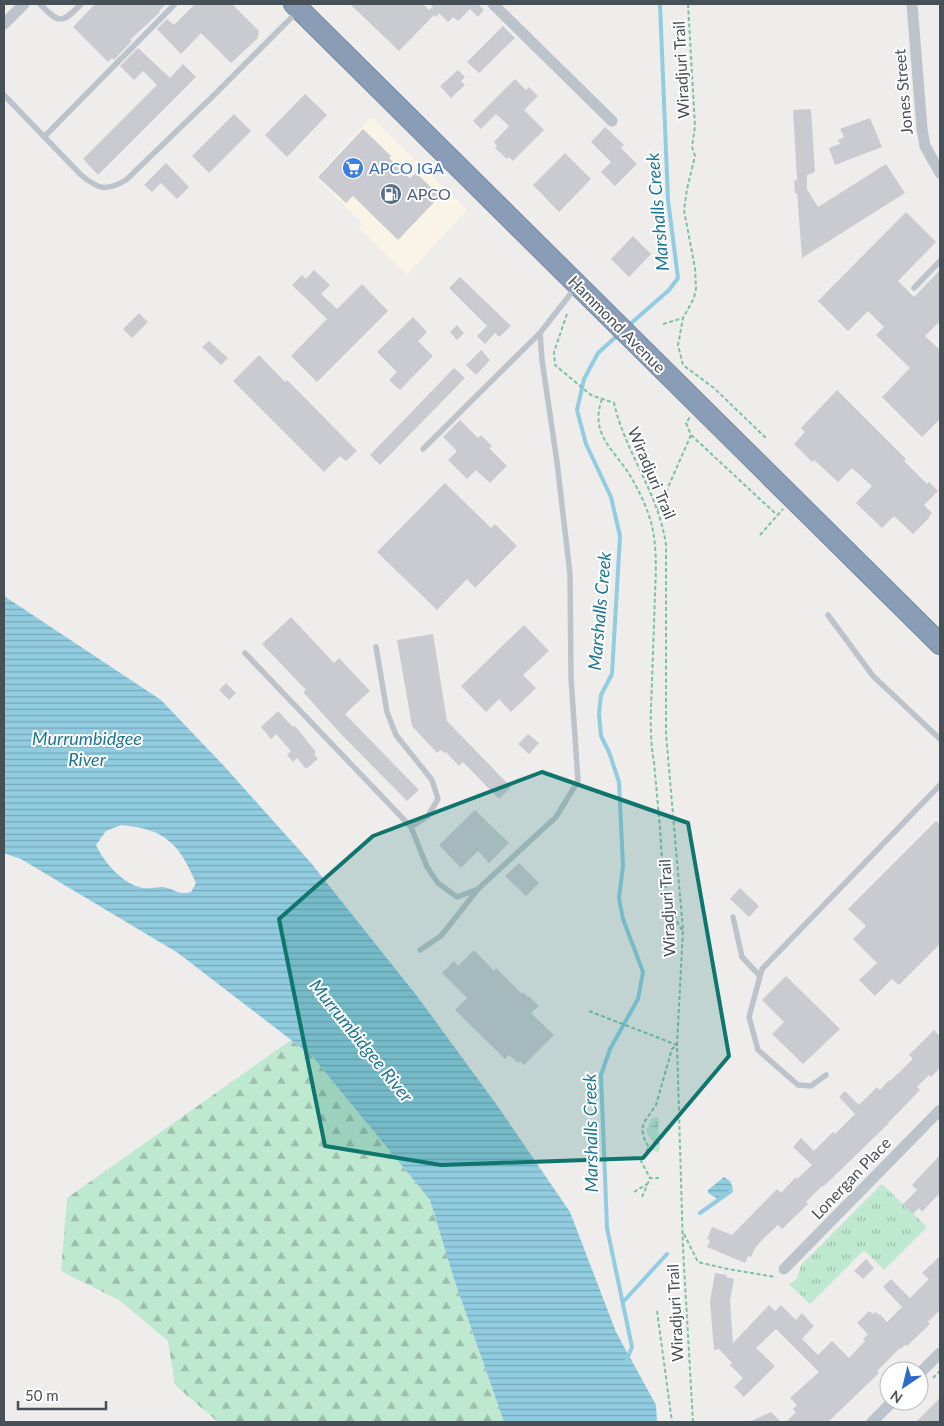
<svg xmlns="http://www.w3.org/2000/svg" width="944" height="1426" font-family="Lato,sans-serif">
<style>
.commercial{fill:#f9f4e6}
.forest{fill:url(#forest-firs)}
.wetland{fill:url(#wetland-marsh)}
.park{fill:url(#park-tufts)}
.water{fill:url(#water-rules);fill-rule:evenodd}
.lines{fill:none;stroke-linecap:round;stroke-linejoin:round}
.stream{stroke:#91cce0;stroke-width:4}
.building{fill:#cacbd1}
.highway-casing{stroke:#7588a1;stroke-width:22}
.path{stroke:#7bc2a2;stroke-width:2;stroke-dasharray:4 2.5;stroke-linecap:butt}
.lane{stroke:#bcc3ca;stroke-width:5.5}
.street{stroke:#bcc3ca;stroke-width:11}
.highway{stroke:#899db6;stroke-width:20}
.marked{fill:#0f766e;fill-opacity:0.2;stroke:#0f766e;stroke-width:4;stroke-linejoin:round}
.labels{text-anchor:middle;stroke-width:4;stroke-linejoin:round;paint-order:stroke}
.street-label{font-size:16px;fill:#474f57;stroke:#fff}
.shop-label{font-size:16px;fill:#366cbe;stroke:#fff;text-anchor:start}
.service-label{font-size:16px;fill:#4e5e75;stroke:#fff;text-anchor:start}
.water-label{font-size:18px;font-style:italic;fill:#1d7694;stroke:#fff}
</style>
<defs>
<pattern id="forest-firs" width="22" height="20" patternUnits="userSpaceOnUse" patternTransform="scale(1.25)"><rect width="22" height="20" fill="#bfe8d1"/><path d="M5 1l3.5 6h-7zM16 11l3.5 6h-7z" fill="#9dbeac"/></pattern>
<pattern id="wetland-marsh" width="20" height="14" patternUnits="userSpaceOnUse" patternTransform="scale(1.25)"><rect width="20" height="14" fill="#bfe8d1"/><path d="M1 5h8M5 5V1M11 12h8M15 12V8" fill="none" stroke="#9dbeac"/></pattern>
<pattern id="park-tufts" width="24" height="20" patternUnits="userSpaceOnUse" patternTransform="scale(1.25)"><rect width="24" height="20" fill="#bfe8d1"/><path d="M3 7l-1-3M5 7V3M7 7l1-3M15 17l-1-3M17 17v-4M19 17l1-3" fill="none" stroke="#9dbeac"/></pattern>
<pattern id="water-rules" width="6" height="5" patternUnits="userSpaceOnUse" patternTransform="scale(1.25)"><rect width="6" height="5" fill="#91cce0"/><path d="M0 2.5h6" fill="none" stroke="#78a8b8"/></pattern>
</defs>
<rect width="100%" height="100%" fill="#efecec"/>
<path class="commercial" d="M371,117L467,210L407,275L358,227L362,223L316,177Z"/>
<path class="forest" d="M291,1040L312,1056L430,1200L454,1279L504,1422H218L175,1385L168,1341L119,1300L61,1271L67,1198Z"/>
<path class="wetland" d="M657,1117L660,1120C655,1131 663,1142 658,1153L653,1150L654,1144L646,1131L652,1118Z"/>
<path class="park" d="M882,1184L927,1227L884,1270L864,1250L810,1304L789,1284L797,1279L801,1265Z"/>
<path class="water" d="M4,596L161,700L224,766L311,863L417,996L499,1108L570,1212L616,1332L656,1405L657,1422H504L454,1279L430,1200L312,1056L178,953L21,859L4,853ZM121,825C166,829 179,844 196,883L191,892C178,896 174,888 162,887C156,887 149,889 143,888C122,884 104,862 96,845L106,831Z
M724,1177L730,1181L733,1188L718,1199L708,1193V1190Z"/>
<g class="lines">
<path class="stream" d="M628,326L669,290L678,278L668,200L660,4
M619,334L598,353L584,379L577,410L586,444L611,497L620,536L612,674L601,695L599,714L601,736L609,752L619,782L623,866L619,898L623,919L643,972L638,999L610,1049L601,1075L607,1228L632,1347L627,1359
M700,1213L731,1191
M623,1302L667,1254"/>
</g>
<path class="building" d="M95,4H166L159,11L160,12L130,40L132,41L114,60L112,58L108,62L73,27Z
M195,4H232L259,31L258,38L231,63L201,33L181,54L157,29L167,19L174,25Z
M350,4H423L434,15L399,51Z
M430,4H478L484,10L478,17L470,9L458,21L453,17L448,22L439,13L436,17L429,10L433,7Z
M503,26L515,38L479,73L467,62Z
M138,48L170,78L183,64L196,77L98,175L83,159L157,85L143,71L134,80L120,66Z
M458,70L465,77L461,81L465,85L451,98L440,86Z
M515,79L526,90L529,87L538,96L524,110L544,130L513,161L509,157L507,159L495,148L497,146L494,142L509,126L496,114L481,129L473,121Z
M305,94L327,115L287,157L265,135Z
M811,109L815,172L807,175V189L818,207L886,164L905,193L802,258L797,193L795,194L794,181L797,180L793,110Z
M234,114L251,131L209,173L192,156Z
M870,118L882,147L835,165L829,148L840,144L838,140L844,137L840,129Z
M605,127L624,145L621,148L637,164L615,186L601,172L611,162L591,142Z
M363,129L391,156L389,158L410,178L416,173L440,196L398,240L353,196L346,203L318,177Z
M565,153L591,179L559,212L533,185Z
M166,163L189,187L177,199L161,183L152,192L144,185Z
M906,212L936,242L898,281L914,297L940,270V321L925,336L940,350V419L922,437L882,397L910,368L876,335L884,327L868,311L848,331L818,301Z
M633,236L651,254L629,277L611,259Z
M314,270L330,285L321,294L337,309L362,284L388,311L317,382L291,356L327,319L292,285L302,275L306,279Z
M460,277L511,326L499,337L495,333L485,344L477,336L487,326L449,288Z
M139,313L148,322L132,338L123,329Z
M413,317L427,332L418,341L433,356L400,390L389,380L397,372L377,352Z
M457,325L464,333L457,340L450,332Z
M209,341L228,358L221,365L202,347Z
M481,350L490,360L476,375L466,365Z
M259,355L285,382L287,380L303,396L357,451L346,461L340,456L324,472L233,381Z
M454,368L465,378L380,465L370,455Z
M837,390L906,459L904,461L927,484L929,482L938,491L924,505L932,513L929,516L930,517L913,534L894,516L882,528L856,503L872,486L852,468L838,482L814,460L812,462L794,444L805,432L801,428Z
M460,420L478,438L481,435L492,446L489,448L507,466L490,483L476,470L467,479L448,460L457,451L443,437Z
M445,483L491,528L495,524L517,546L475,588L467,579L437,610L377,552Z
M291,617L334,663L339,658L370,691L345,714L419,790L407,801L339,732L303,692L306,690L262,644Z
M524,625L549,651L523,675L536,688L511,712L499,699L486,712L461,686Z
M433,634L447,721L511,787L499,799L463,762L459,766L446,752L444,753L441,750L437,753L412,726L397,640Z
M226,683L236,693L229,700L219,690Z
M278,711L293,727L295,726L316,752L314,754L318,759L306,769L297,758L293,762L287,755L291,751L276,734L271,739L261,727Z
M528,734L539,743L529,754L518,744Z
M475,810L509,843L489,863L478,851L461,868L439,845Z
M936,821L940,825V944L899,985L892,979L875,996L859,980L877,963L853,939L866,926L848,909Z
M519,863L539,883L526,896L505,876Z
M740,888L759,906L749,917L730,899Z
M474,950L494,971L496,968L522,994L523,992L528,997L529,996L539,1006L531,1013L554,1035L524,1065L520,1061L518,1063L509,1055L505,1059L455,1010L467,998L442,973L454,961L458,966Z
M786,976L840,1029L803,1064L772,1034L784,1022L762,1000Z
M934,1030L940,1037V1068L931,1077L929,1075L917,1087L920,1090L888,1123H889L823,1187L822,1186L806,1202L808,1204L782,1229L778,1225L763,1239L755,1248L751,1257L748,1256L745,1263L707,1247L710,1240L707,1239L712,1227L732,1235L777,1189L781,1193L796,1177L797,1179L812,1165L793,1147L801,1138L814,1151L833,1132L835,1134L855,1114L839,1097L845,1091L859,1105L877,1087L880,1090L889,1080L890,1081L913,1059L909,1055Z
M940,1155V1193L922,1212L919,1208L913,1214L903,1204L917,1190L912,1185Z
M940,1256V1310L928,1322L930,1324L907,1346L905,1345L901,1349L900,1348L877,1371L879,1373L828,1422H786L796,1412L793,1409L797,1405L790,1398L819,1372L776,1329L756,1348L775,1366L744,1397L734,1387L743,1378L730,1365L732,1363L719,1349L714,1350L710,1302L715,1273L727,1275L726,1277L734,1279L730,1301L733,1343L769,1305L775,1311L781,1305L796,1320L802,1313L810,1322L814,1326L802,1339L818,1355L832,1341L849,1358L865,1341L863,1339L868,1334L857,1323L869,1311L873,1314L875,1312L879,1315L880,1314L887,1322L902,1307L883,1287L891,1279L910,1298L929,1279L922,1273Z
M866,1259L874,1268L863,1279L854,1271Z
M940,1398V1422H916Z
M771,1412L781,1422H749Z"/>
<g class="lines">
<g class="highway-casing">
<path id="highway" d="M294,4L940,644"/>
</g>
<path class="path" d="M688,4L695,126L692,147L695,156L687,189L684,210L695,268L696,288L694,298L683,318L678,345L683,365L714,388L767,439
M567,314L554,352L555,365L591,395L614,403C625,452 659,494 666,545V734L683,930L677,1045L683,1248L693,1422
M663,324L683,318
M602,399C589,435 615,450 631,477C639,491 648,509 652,526C657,548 656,572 655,594C654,623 653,653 652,682C651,709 649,735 654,762C656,784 658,806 660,828C662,862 663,901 682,930
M691,435L777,515
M658,510L691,435L686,423L690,417
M760,535L783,509
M589,1011L677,1045L672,1049L656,1105L645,1121L642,1129L645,1141L649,1147L641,1161L650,1178
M634,1192L647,1184
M642,1197L650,1178H659
M684,1234L698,1262L728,1269L775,1277
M657,1311L672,1422
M933,1378L940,1371
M919,1392L928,1383
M904,1407L909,1401"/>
<path class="lane" d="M40,4C59,24 62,24 81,4
M4,95L81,175C98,189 106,192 126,180L210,99L298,11
M44,137L175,4
M914,288L940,261
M423,449L540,333L576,287
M828,615L873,676L940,739
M376,647L387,712L396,735L432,780L438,799L428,816L411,827L427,867L438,883L457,897L478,889L556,817L578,781L571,678L570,574L557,462L542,360L540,333
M245,653L411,827
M733,917L742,957L760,976
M420,950L441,936L478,889
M826,1075L811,1086L798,1085L758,1050L749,1017L762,969L940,785"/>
<path class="street" d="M493,4L612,121
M912,4L922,129L925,146L940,173
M4,24L24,4
M784,1269L940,1110
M919,1374L940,1353
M872,1422L893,1401"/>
<use href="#highway" class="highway"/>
</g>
<path class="marked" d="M542,772L688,823L729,1056L643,1158L441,1165L325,1146L279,919L373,836Z"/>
<defs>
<g id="supermarket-disc" transform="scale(1.125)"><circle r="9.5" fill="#3f7fe0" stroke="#fff"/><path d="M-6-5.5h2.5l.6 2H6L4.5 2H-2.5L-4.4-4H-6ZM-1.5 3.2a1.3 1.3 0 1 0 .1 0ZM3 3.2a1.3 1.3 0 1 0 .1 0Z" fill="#fff"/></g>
<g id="fuel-disc" transform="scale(1.125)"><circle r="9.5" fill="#5c6f8a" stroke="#fff"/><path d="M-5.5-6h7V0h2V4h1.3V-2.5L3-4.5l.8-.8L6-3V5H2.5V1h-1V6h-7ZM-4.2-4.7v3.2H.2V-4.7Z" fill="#fff"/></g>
</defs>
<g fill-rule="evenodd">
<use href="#supermarket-disc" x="353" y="168"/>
<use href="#fuel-disc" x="391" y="194"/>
</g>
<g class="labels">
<g class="street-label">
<text transform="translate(681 70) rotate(-93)" y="6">Wiradjuri Trail</text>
<text transform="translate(903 92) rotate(-95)" y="6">Jones Street</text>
<text transform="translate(617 324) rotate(45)" y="6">Hammond Avenue</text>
<text transform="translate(652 473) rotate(67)" y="6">Wiradjuri Trail</text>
<text transform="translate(667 908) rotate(-93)" y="6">Wiradjuri Trail</text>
<text transform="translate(851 1178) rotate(-46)" y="6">Lonergan Place</text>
<text transform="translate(675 1313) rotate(-93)" y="6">Wiradjuri Trail</text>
</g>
<g class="shop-label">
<text x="369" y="174">APCO IGA</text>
</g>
<g class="service-label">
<text x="407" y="200">APCO</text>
</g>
<g class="water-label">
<text transform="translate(658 212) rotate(-95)" y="6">Marshalls Creek</text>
<text transform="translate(600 611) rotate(-85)" y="6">Marshalls Creek</text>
<text x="87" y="745">Murrumbidgee<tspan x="87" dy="21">River</tspan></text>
<text transform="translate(361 1041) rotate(51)" y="6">Murrumbidgee River</text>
<text transform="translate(591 1133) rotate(-91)" y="6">Marshalls Creek</text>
</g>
</g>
<rect width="944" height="1426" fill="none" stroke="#474f57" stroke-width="10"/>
<g transform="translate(904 1386) rotate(215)"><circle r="24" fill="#ffffff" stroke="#b5b9bc"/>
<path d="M0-4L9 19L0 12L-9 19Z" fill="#2e6ac7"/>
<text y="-8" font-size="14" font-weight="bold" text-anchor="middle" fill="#474f57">N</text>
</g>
<path d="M18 1401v8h88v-8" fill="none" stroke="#474f57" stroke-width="2.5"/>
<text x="25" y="1401" font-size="15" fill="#474f57" stroke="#ffffff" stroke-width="4" paint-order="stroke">50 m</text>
</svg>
